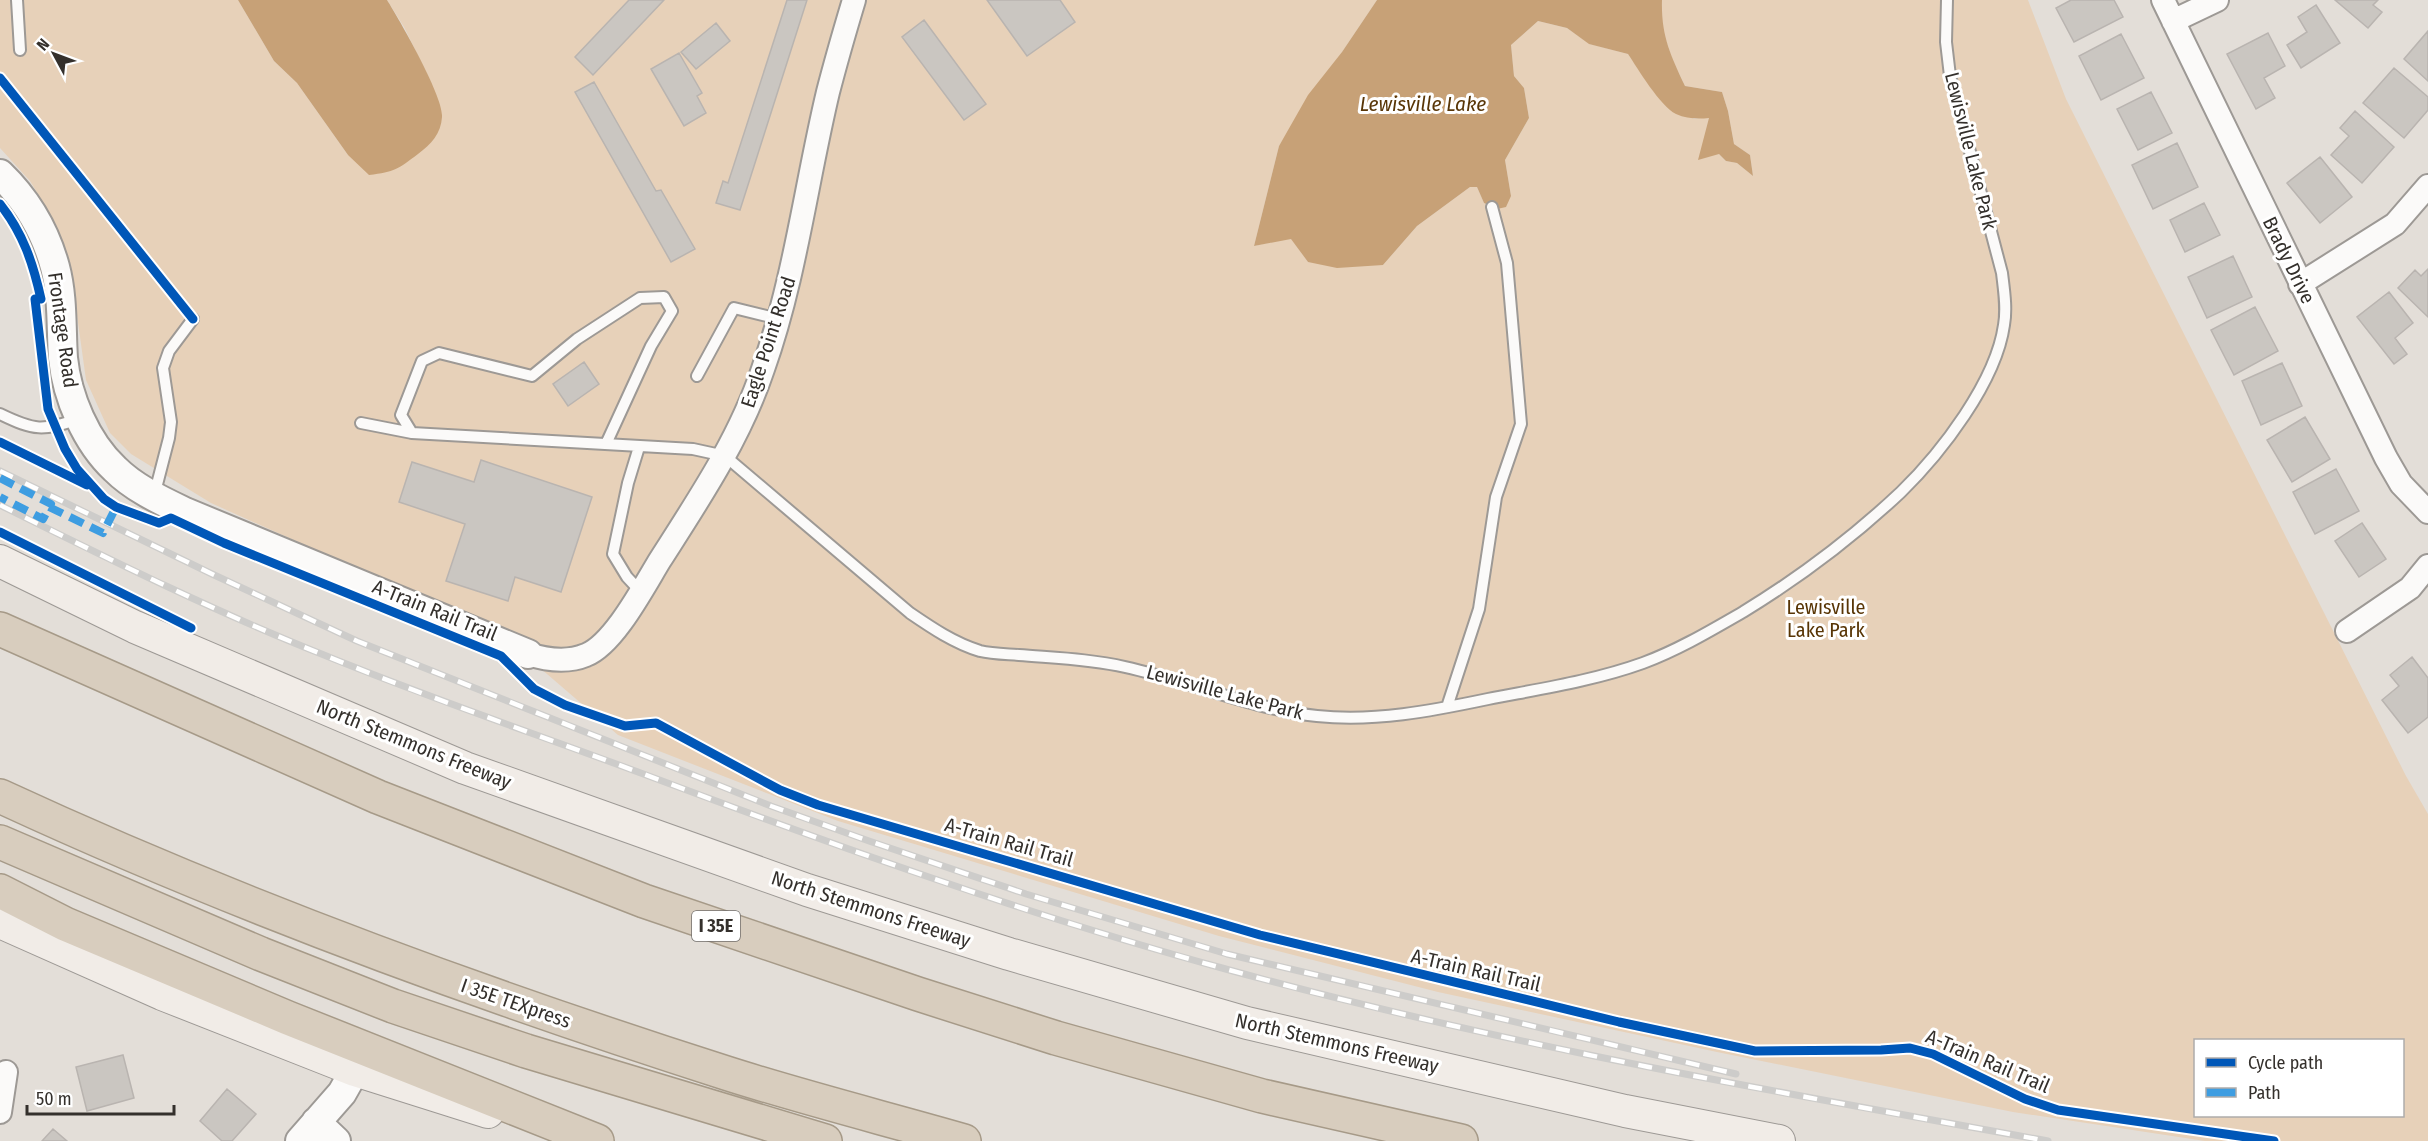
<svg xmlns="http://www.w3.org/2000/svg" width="2428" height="1141" font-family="'Fira Sans Condensed',sans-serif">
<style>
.green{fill:#e7d1b9;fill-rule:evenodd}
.water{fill:#c7a177}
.building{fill:#cac6c1;stroke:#b9b4b0;stroke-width:1.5}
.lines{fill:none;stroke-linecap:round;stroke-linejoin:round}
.service-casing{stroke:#9d9995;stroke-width:14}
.minor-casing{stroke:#9d9995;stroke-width:26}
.tertiary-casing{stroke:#9d9995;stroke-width:32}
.secondary-casing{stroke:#9d9995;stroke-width:34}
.motorway-casing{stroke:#a69a88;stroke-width:36}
.service{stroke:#fbfaf9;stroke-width:10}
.minor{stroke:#fbfaf9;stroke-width:22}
.tertiary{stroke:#fbfaf9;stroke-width:28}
.secondary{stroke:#f1ece7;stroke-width:32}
.motorway{stroke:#d8cdbe;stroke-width:33}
.rail-casing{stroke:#cdccca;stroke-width:7}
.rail{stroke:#fff;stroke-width:4.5;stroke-dasharray:14;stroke-linecap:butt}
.quiet{stroke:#3e9de1;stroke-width:8;stroke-dasharray:15 8;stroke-linecap:butt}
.cycleway-casing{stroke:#fff;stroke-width:13}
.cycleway{stroke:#0057b8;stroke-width:9}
.labels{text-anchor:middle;stroke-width:6;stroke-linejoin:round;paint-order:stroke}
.shield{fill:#fff;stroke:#716e6b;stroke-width:1.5}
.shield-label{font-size:18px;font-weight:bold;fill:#34302c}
.street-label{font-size:20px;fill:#34302c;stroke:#fff}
.park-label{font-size:20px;fill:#583505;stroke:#fff}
.water-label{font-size:21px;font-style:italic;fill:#593607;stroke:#fff}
</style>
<rect width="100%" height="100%" fill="#e3ded8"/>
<path class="green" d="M0,0H238L274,61L297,83L348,155L431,82L404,27L387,0H1377L1279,146L1254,246L1291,238L1308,262L1383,265L1417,226L1470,187H1477L1484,203L1497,209L1511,196L1505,160L1529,118L1524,88L1514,76L1511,45L1538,21L1567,28L1590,44L1628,54L1654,92L1694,119L1710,117L1719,154L1726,161L1737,163L1753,176L1750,155L1734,144L1728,111L1722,92L1685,86L1673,61L1661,26L1662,0H2028L2066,99L2406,776L2428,814V1141H2205L2013,1112L1717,1052L1438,992L1219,936L838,821L618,735L497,631L211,503L131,454L110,433L86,380L70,265L45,206L30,181L0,148ZM2196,1040H2402V1116H2196Z"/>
<path class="water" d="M238,0H387C399,19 444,97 442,117C441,134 431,144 418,154C398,169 395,172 369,175L348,155L297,83L274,61Z
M1377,0H1662C1661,35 1670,54 1685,86L1722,92L1728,111L1734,144L1750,155L1753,176L1737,163L1726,161L1719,154L1698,160L1709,118C1698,119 1687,119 1676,114C1660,106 1638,69 1628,54L1589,44L1567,28L1538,21L1511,45L1514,76L1524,88L1529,118L1505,160L1511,196L1506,207L1497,209L1484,203L1477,187H1470L1417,226L1383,265L1337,268L1308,262L1291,239L1254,246L1279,146L1308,95L1342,52Z"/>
<path class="building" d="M629,0H664L593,75L575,57Z
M787,0H807L740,210L716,203L723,181L728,183Z
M987,0H1060L1075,22L1027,56Z
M2071,0H2114L2123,17L2074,42L2056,8Z
M2335,0H2378L2373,5L2382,12L2368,28Z
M2316,5L2340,43L2301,68L2287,45L2307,32L2298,17Z
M924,20L986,104L964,120L902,37Z
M716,23L730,41L696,69L681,52Z
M2428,31V81L2404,59Z
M2268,33L2285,66L2264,78L2275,98L2256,109L2227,54Z
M2121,34L2144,78L2101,100L2079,56Z
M679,53L702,93L697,96L706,113L684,126L651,69Z
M2394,68L2428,97V110L2404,138L2363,103Z
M594,82L656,191L661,190L695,249L671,262L575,92Z
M2151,92L2172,133L2138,150L2117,109Z
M2355,111L2394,147L2362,183L2331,155L2349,136L2340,128Z
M2177,143L2198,187L2153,209L2132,165Z
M2320,157L2352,197L2320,223L2287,183Z
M2204,203L2220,235L2185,252L2170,220Z
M2233,256L2252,297L2207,318L2188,277Z
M2428,269V317L2398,288L2415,270L2421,276Z
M2389,292L2413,323L2395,338L2407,354L2394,364L2357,317Z
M2255,307L2278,351L2234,375L2211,330Z
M584,362L599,384L568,406L553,384Z
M2282,363L2302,406L2261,425L2242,381Z
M2305,417L2330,459L2292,482L2267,440Z
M481,460L592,497L561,592L515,577L508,601L446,581L465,524L399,502L412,462L474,482Z
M2336,469L2359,511L2315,534L2293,492Z
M2362,523L2386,559L2359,577L2335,541Z
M2412,657L2428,678V717L2408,733L2382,700L2399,686L2390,675Z
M123,1055L134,1098L87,1111L76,1067Z
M227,1089L256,1114L232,1141H222L200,1121Z
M53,1129L67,1141H42Z"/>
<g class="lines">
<g class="service-casing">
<path id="service" d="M17,0L20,50
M697,376L734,308L779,319
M0,414C35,431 42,431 79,419
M361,423L412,433
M606,444L651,346L672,311L664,297L640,298L577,339L532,376L439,353L422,361L401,415L412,433L693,449L725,456L910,613C932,628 954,643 980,651C992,654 1006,654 1019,655C1054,658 1090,659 1125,667C1189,681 1251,709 1317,716C1375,722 1431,711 1488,699C1539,689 1593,681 1643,663C1678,650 1710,631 1743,612C1802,576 1850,540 1901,492C1941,453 1996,382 2004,325C2007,308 2004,290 2002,273L1950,76L1946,42L1947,0
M639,447L628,483L613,554L627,577L641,592
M154,496L169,438L171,422L163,368L169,351L193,319
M1447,707L1479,609L1496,497L1521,424L1507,263L1492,207"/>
</g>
<g class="minor-casing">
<path id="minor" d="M2163,0L2386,458L2401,484L2428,512
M2173,21L2217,0
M2300,284L2395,224L2428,186
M2347,631L2410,588L2428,566
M528,654C547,660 567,663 586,655C614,644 644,586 660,560C699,499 740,438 763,369C795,279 806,184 828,92C836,61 845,30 854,0
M0,1112L6,1072"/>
</g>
<g class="tertiary-casing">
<path id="tertiary" d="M0,174C27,200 45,230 55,267C63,297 61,328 63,358C67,397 86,442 115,469C134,488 160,500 185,512L528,654
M316,1122L336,1141
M300,1141L342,1093L355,1070"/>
</g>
<g class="secondary-casing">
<path id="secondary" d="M0,561L135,627L465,768L807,890L1009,954L1247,1023L1625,1111L1779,1141
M0,922L162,994L355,1070L488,1112"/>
</g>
<g class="motorway-casing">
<path id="motorway" d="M0,629L378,797L644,901L918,994L1056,1038L1262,1096L1461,1141
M0,796C235,905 479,994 726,1073C804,1098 884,1118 964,1141
M0,842L261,954L393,1006L526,1051L825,1141
M0,891L65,924L288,1018L597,1141"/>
</g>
<use href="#service" class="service"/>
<use href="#minor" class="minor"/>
<use href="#tertiary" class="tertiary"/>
<use href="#secondary" class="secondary"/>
<use href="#motorway" class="motorway"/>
<g class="rail-casing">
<path id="rail" d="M0,471L212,574L357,641L771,806L869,841L1026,894L1227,954L1736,1074
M0,505C107,558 213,611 324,655C427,697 533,733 638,772C831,844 1024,914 1222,968C1493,1043 1772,1091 2048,1141"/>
</g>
<use href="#rail" class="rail"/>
<path class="quiet" d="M0,478L51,504L43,519L0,497
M49,507L103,533L116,507"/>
<g class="cycleway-casing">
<path id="cycleway" d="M0,78L193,319
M0,204C23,233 33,263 41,299H35L48,409L65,449L77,469L104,499L116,507L159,523L171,518L224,543L501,656L534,689L565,705L625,726L656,723L780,790L818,805L1260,935L1619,1022L1755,1051L1881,1050L1910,1048L1933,1054L2025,1099L2058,1110L2274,1141
M0,442L87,485
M0,532L191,628"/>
</g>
<use href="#cycleway" class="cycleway"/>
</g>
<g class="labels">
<rect class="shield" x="692" y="911" width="48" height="30" rx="4.5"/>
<g class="shield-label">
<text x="716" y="932">I 35E</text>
</g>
<g class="street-label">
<text transform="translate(1971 151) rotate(76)" y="7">Lewisville Lake Park</text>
<text transform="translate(2289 260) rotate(64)" y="7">Brady Drive</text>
<text transform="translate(63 330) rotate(82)" y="7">Frontage Road</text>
<text transform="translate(768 342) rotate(-72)" y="7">Eagle Point Road</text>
<text transform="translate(435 610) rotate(22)" y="7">A-Train Rail Trail</text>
<text transform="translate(1225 692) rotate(15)" y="7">Lewisville Lake Park</text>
<text transform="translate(414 744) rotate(22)" y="7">North Stemmons Freeway</text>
<text transform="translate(1009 842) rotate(16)" y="7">A-Train Rail Trail</text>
<text transform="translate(871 909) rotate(18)" y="7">North Stemmons Freeway</text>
<text transform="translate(1476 970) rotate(13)" y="7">A-Train Rail Trail</text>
<text transform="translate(516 1003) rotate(19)" y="7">I 35E TEXpress</text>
<text transform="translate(1337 1043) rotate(13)" y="7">North Stemmons Freeway</text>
<text transform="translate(1988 1061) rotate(23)" y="7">A-Train Rail Trail</text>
</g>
<g class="park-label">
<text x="1826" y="614">Lewisville<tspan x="1826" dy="23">Lake Park</tspan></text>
</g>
<g class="water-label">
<text x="1423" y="111">Lewisville Lake</text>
</g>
</g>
<rect x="2194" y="1039" width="210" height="78" fill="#ffffff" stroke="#aeacab" stroke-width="1.5"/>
<rect x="2206" y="1058" width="30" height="9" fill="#0057b8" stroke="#aeacab" stroke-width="1.5"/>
<text x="2248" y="1069" font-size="18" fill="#34302c">Cycle path</text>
<rect x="2206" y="1088" width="30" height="9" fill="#3e9de1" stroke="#aeacab" stroke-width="1.5"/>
<text x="2248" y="1099" font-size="18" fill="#34302c">Path</text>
<g transform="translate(54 54) rotate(311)" stroke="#ffffff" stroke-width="4.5" paint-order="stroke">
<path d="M0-4.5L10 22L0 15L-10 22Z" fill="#34302c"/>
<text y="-9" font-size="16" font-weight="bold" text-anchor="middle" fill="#34302c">N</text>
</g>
<path d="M27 1105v9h147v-9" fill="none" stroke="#34302c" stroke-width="3"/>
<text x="36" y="1105" font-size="18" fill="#34302c" stroke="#ffffff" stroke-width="4.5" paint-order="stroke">50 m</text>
</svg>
